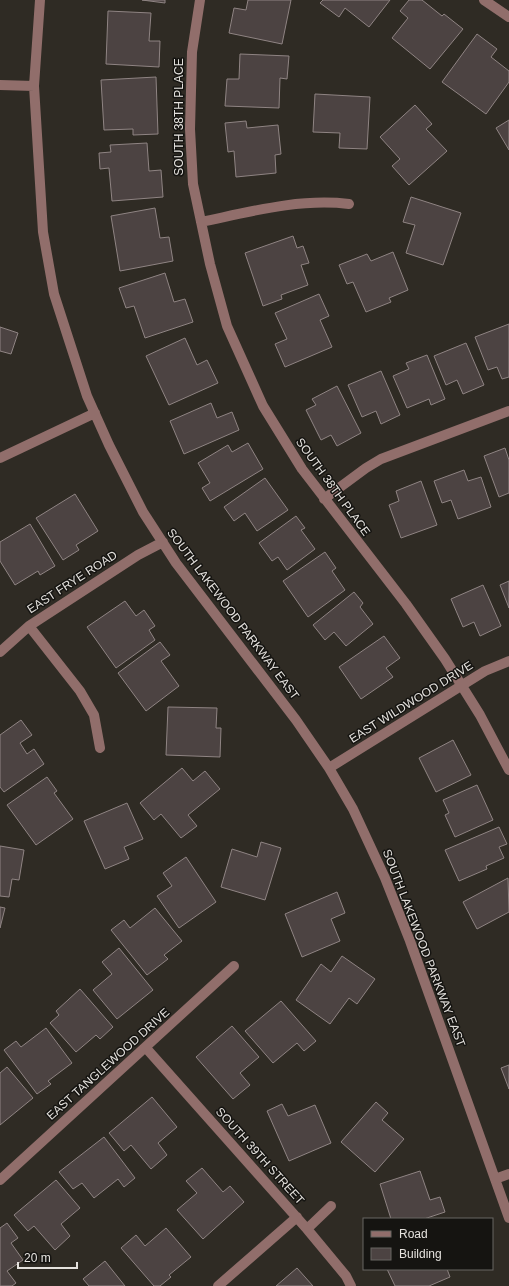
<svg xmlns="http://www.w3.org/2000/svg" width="509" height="1286" font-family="Arial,sans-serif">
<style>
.building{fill:#4c4342;stroke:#8f8483}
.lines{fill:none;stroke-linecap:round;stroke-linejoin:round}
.minor{stroke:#916e6b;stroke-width:10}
.labels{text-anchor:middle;stroke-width:3;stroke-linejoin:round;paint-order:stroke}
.street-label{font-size:12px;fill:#e5e2de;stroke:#151411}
</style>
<rect width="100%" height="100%" fill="#2f2b24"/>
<path class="building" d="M142,0H165V3Z
M248,0H291L282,44L229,33L234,8L246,10Z
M323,0H390L369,27L345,8L339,17L320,3Z
M409,0H422L442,16L444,14L463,29L430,69L392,38L408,18L400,11Z
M108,11L151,13L149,41H160L159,67L106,64Z
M477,34L497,49L491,57L509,71V82L486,114L442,82Z
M240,54L289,56L287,79L280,78L279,108L225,106L227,79H239Z
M156,77L158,134L133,135V129L104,130L101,80Z
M315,94L370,97L367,149L339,148L340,133L313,132Z
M415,105L432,124L426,129L447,151L409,185L392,166L400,159L380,137Z
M509,120V150L496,128Z
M246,121L247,128L278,125L281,154L275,155L276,173L236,177L234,151L228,152L225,123Z
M147,143L149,171L161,170L163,197L112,201L109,168L100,169L99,153L111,152L110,145Z
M411,197L461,213L443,265L406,253L415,225L403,222Z
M155,208L160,238L169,237L173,261L120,271L111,216Z
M293,236L297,248L303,246L309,263L301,265L308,285L281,295L282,299L263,306L245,253Z
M393,252L408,290L389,298L391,302L366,312L353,282L347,284L339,265L367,254L371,261Z
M165,273L174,302L185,299L193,322L145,338L134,306L126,308L119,288Z
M319,294L329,316L320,320L332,347L285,367L275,344L287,339L275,313Z
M509,324V377L502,379L497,367L488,370L475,337Z
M0,327L18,333L11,354L0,351Z
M185,338L197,365L207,360L218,383L169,405L146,356Z
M466,343L484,385L463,394L457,380L446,385L434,356Z
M427,355L445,399L431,405L429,399L407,408L393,376L409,369L406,363Z
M381,371L400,415L381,424L376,411L362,417L348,385Z
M337,386L361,433L337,446L331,435L321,440L306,410L316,405L312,399Z
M211,403L217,418L232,412L239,430L184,454L170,421Z
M248,443L263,469L210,501L202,488L210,483L198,463L228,445L232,452Z
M505,448L509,460V493L499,497L484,456Z
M464,470L468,481L481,477L491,507L458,519L451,500L442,503L434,481Z
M265,478L288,510L257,531L245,513L234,521L224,507Z
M421,481L437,525L401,538L389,505L399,501L396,491Z
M75,494L98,531L76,545L79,550L63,560L36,518Z
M296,516L305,528L301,530L315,549L287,570L278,557L272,561L259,543Z
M30,524L55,566L40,575L38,571L15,585L0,561V542Z
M325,552L336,568L332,571L345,590L308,617L283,581Z
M509,581V608L500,585Z
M483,585L501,626L480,636L474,622L463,627L451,599Z
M354,592L363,603L360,607L373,624L346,646L334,632L325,640L313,625Z
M125,601L136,616L144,610L155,626L149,630L155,640L116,668L87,627Z
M384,636L400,658L386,668L393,677L361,699L339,667Z
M160,642L170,655L161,661L179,686L146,711L118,673Z
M168,707L217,708L216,728H221L220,757L166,755Z
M21,720L32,735L20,743L27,754L34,749L44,764L4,792L0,787V735Z
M453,740L471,775L436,792L419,758Z
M182,768L193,781L205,771L220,789L188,815L197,826L181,838L161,814L154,820L140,803Z
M47,777L57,791L54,793L73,819L36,845L7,805Z
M477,785L493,820L455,837L445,815L449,813L443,800Z
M127,803L143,839L124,847L129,859L105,869L84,821Z
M499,827L507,844L499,847L504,858L486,866L487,869L459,881L445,850Z
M261,842L281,848L265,900L221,887L232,849L257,857Z
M0,846L24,850L19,880L12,879L9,897L0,896Z
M186,857L216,902L179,928L157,896L172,886L163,873Z
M508,878L509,912L477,929L463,902Z
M337,892L345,913L331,919L340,941L302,957L285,914Z
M0,907L5,908L0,928Z
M155,908L182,941L164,955L168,959L147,975L111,930L124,920L130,928Z
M119,948L153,990L117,1019L93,990L112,974L102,962Z
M342,956L375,979L357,1004L349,998L330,1024L296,1000L321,964L331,972Z
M80,989L113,1027L100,1039L96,1035L76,1052L50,1023L59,1015L56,1011Z
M281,1001L316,1041L304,1051L297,1043L273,1063L245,1031Z
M232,1026L259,1057L240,1073L250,1085L233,1099L196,1057Z
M46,1028L72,1063L48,1081L51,1084L37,1094L4,1050L16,1041L21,1047Z
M509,1065V1089L501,1068Z
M7,1067L33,1098L0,1125V1073Z
M152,1097L177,1127L158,1143L167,1155L151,1169L131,1145L124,1151L109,1133Z
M376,1102L388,1113L382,1120L404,1139L375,1172L341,1142Z
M282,1104L288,1116L315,1105L331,1143L289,1161L267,1111Z
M104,1137L135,1178L124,1187L118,1179L94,1198L82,1183L73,1189L59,1172Z
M202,1168L223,1192L230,1186L244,1202L203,1239L177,1210L197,1193L186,1181Z
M420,1171L430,1200L440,1197L445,1212L424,1219H391L380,1184Z
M56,1180L80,1208L61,1224L70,1236L55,1250L34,1226L28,1231L14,1215Z
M7,1223L18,1238L11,1243L23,1260L7,1271L16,1283L12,1286H0V1228Z
M166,1228L191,1257L169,1275L171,1277L160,1286H154L121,1248L136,1235L145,1246Z
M105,1261L125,1286H89L83,1279Z
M297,1268L313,1286H276Z
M387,1269H447L450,1277L429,1286H395Z"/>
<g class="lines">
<path class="minor" d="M40,0L34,86L43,232L54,294L87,396L109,445L143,512L176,563L296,720L329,768L353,809L385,878L410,941L509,1218
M200,0L192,52L190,129L193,184L210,264L227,326L263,406L302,469L406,604L445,659L480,715L509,770
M484,0L509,17
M0,85L34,86
M201,222C249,212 299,198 349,204
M0,458L95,413
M324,499L366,468L381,459L509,411
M29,626L80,691L94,715L100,748
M0,652L29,626L138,555L163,542
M329,768L485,671L509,661
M146,1048L307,1229L346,1276L351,1286
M495,1179L509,1174
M0,1180L234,966
M307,1229L331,1206
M218,1286L297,1217"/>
</g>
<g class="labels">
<g class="street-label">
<text transform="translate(179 117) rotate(-90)" y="4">SOUTH 38TH PLACE</text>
<text transform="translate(333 487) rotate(54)" y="4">SOUTH 38TH PLACE</text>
<text transform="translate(72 582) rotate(-33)" y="4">EAST FRYE ROAD</text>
<text transform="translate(233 614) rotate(53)" y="4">SOUTH LAKEWOOD PARKWAY EAST</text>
<text transform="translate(411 702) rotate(-32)" y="4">EAST WILDWOOD DRIVE</text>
<text transform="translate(424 948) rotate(69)" y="4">SOUTH LAKEWOOD PARKWAY EAST</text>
<text transform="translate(108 1064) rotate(-42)" y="4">EAST TANGLEWOOD DRIVE</text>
<text transform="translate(260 1156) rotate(48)" y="4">SOUTH 39TH STREET</text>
</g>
</g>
<rect x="363" y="1218" width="130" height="52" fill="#151411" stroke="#686663"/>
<rect x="371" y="1231" width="20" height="6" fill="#916e6b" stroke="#686663"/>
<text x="399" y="1238" font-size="12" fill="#e5e2de">Road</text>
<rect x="371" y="1248" width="20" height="12" fill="#4c4342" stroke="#686663"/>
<text x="399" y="1258" font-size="12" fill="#e5e2de">Building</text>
<path d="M18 1262v6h59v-6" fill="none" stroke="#e5e2de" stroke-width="2"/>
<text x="24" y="1262" font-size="12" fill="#e5e2de" stroke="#151411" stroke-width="3" paint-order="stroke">20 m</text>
</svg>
